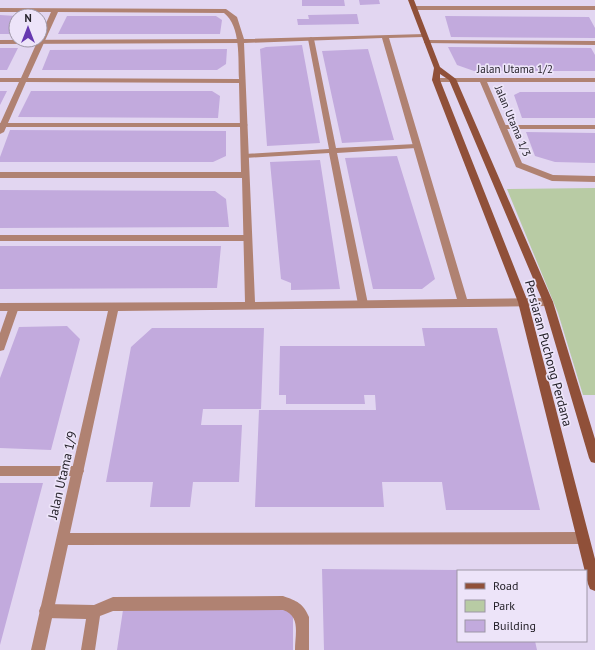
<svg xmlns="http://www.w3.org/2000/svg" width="595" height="650" font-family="'PT Sans',sans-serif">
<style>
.built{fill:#e2d6f1;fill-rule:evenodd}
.green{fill:#b8cba4}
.building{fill:#c2aadd}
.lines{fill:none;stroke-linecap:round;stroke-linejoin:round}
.lane{fill:#b08272;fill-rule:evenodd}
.street{fill:#b08272;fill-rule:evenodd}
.secondary{fill:#905039;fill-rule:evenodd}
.labels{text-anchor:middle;stroke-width:3.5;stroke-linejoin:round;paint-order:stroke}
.far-street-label{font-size:11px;fill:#25222a;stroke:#ede4f9}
.street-label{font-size:13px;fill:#25222a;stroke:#ede4f9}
</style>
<rect width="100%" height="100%" fill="#ede4f9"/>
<path class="built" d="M0,0H595V650H0ZM16,16H40V40H16ZM458,571H586V641H458Z"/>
<path class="green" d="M595,188V395H583L558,313L507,189Z"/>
<path class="building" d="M302,0H344L345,6H302Z
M359,0H379L380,4L360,5Z
M357,14L359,24L298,25L297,19H309L308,15Z
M0,15L16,16V34H0Z
M67,16H216L222,20L220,34H58Z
M445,16L589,17L595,28V38L451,37Z
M302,45L320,143L267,146L260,49L266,47Z
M448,47L591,48L595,55V71H474L457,65Z
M0,48H18L7,70H0Z
M227,49L226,64L217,70H42L50,50Z
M368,49L394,140L342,143L322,51Z
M0,91H7L0,105Z
M31,91H212L220,96L218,118L18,117Z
M520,92H595V118H522L514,95Z
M10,130L226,131V156L213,162H0V157Z
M526,132L595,133V163L555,162L535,156Z
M397,156L435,279L422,289H373L345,158Z
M320,160L340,289L291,290V283L281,279L270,162Z
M0,190L215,191L226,199L229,227L0,228Z
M0,246H221L217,288L0,289Z
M67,326L80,339L51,450L0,448V378L19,327Z
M152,328H264L261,409H203L201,425H242L239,482H193L190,507H150L153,482H106L131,347Z
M422,328H497L540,510H446L442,482H382L384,507H255L259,410H376L375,395H364L365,404H286V395H279L280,346H425Z
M0,483H43L0,645Z
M322,569L458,570V641H535L537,650H324Z
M293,609V650H117L123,610Z"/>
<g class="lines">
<path class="lane" d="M311,37L314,39L336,148L416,144L420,146L416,148L337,153L368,304L366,307H360L358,304L329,153L245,158L241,156L245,154L329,149L308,39Z
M0,40L241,39L244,41L241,43L0,44Z
M426,40L595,41V45L424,43V41Z
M0,123H244L248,125L244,127H0Z
M500,125H595V129H503L499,127Z
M0,235H248L252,238L248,241H0Z
M14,303L17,304L19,307L5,347L4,350L0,351V333L9,307L11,304Z
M0,466H78L82,467L84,471L82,475L78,476H0Z
M283,596C297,601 303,603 309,617V650H295C295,634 301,616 283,610L113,611L100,616L95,650H81L86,619L46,618L41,616L39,611L41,606L46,604L94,605L113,597Z"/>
<path class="street" d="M595,6V10H414L411,8L414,6Z
M0,8L226,9L237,17L244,39L425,34V36L423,37L389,38L467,299L548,298L551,299L553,302L551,305L548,306L118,311L70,533L583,532L587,534L589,538L587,542L583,544L68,545L45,650H31L108,311H0V303L245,302L242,178H0V172H241L239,83L26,82L4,132L0,134V124L19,82H0V78H21L38,40H40V37L51,12H0ZM58,12L224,13C241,26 238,59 239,79L28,78ZM382,38L457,299L255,302L244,43Z
M433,78H595V82H487L522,163L553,175L595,176V182L552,181L516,167L480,82H436L432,80Z"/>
<path class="secondary" d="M408,0H414L440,67L456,79L553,302L595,439V463L591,462L589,458L543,302L449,80L440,74V80L528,302L595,559V591L590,589L588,584L518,302L432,80L434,68Z"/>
</g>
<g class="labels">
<g class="far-street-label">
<text x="515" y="73">Jalan Utama 1/2</text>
<text transform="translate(513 121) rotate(67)" y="4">Jalan Utama 1/3</text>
</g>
<g class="street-label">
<text transform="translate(549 353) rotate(75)" y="5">Persiaran Puchong Perdana</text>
<text transform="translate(62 475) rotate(-77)" y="5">Jalan Utama 1/9</text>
</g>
</g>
<rect x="457" y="570" width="130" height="72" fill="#ede4f9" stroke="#9d96a6"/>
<rect x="465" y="583" width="20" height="6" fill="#905039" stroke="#9d96a6"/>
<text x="493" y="590" font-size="12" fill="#25222a">Road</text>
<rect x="465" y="600" width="20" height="12" fill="#b8cba4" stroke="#9d96a6"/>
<text x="493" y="610" font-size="12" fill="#25222a">Park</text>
<rect x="465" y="620" width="20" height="12" fill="#c2aadd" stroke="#9d96a6"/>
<text x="493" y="630" font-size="12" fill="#25222a">Building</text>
<g transform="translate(28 28)"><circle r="19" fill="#ede4f9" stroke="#9d96a6"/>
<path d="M0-3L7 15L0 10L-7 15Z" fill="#6638b0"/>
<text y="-6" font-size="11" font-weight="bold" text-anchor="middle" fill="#25222a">N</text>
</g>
</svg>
